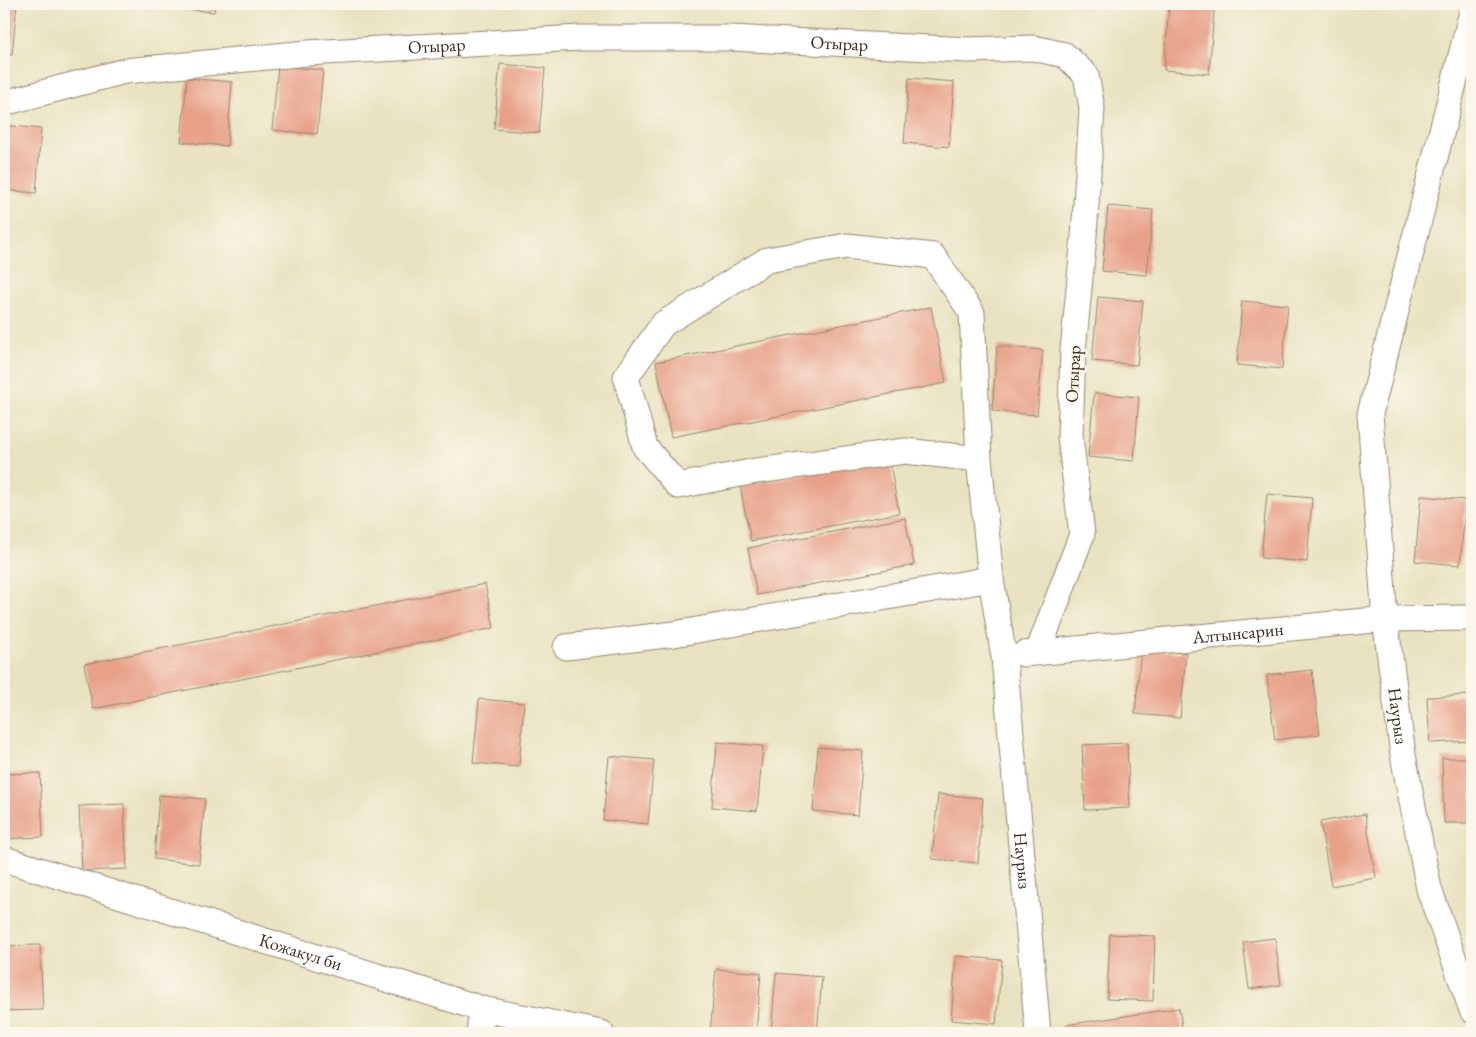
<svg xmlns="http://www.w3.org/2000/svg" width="1476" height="1037" font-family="'EB Garamond',serif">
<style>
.building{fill:#e8a189}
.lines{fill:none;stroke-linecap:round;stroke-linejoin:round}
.minor-casing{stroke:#92866f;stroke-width:27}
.minor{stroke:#fff;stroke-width:25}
.labels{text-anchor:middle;stroke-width:4.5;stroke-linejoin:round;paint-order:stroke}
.street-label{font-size:18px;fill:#3b2a1e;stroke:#fbf7ec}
</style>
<rect width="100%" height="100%" fill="#fbf7ec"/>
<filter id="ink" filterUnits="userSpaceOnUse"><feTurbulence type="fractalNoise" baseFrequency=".02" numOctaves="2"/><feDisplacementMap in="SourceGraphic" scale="10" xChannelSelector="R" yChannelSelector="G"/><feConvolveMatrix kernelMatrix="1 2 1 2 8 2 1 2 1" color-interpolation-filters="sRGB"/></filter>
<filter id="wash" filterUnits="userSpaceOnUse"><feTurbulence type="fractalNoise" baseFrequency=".0096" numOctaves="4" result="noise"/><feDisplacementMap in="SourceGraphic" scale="20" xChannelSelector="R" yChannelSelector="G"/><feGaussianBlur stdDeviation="1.12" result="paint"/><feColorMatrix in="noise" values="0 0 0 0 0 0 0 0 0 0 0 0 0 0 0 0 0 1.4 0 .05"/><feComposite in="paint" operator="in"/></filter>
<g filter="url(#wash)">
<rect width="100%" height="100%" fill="#e9e2c0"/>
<g id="blocks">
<path class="building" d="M4,4H17L12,55L4,54Z
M169,4H215L214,12L169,8Z
M284,4H330L329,10Z
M1169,6L1214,10L1209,74L1164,70Z
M500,64L545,68L539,133L494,129Z
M278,66L323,70L317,134L272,130Z
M187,78L232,82L227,146L181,142Z
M909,78L954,82L949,147L904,143Z
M4,125L41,129L36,193L4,190Z
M1108,206L1153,210L1147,275L1102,271Z
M1098,297L1143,301L1137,365L1092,361Z
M1242,301L1288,305L1282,369L1237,365Z
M931,307L946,383L671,437L656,362Z
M997,346L1043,350L1037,415L992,411Z
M1094,393L1139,397L1134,461L1088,457Z
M889,458L899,513L751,541L740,486Z
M1267,494L1312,498L1307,562L1261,558Z
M1421,496L1466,500L1460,565L1415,561Z
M905,518L914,565L757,595L748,548Z
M485,584L494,628L93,709L84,664Z
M1141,649L1186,653L1180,718L1135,714Z
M1312,670L1320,734L1275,740L1267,675Z
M1472,695V741L1430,743L1427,697Z
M479,699L524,703L519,767L473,763Z
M717,742L763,746L757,811L712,807Z
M1127,743L1130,808L1085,810L1082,745Z
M818,747L863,751L858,815L813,811Z
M609,756L654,760L648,824L603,820Z
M1442,758H1472V823H1444Z
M40,773L43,837L4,839V774Z
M938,794L983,798L978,863L932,859Z
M159,795L205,799L199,864L154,859Z
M124,804L127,869L82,871L79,806Z
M1365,814L1376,878L1331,886L1320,822Z
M1110,934L1155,936L1153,1001L1107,999Z
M1275,938L1281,985L1249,989L1243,942Z
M40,945L43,1010L4,1011V946Z
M956,956L1002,960L996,1024L951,1020Z
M716,969L761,973L756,1033H710Z
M776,973L822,977L817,1033H771Z
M1179,1008L1183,1033H1066L1065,1025Z"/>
</g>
</g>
<g filter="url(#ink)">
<use href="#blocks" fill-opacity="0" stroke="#92866f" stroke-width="1"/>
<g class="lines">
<g class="minor-casing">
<g id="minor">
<path id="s1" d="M1471,4L1472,12L1370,414L1385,619L1403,755L1429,889L1472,1010"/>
<path id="s2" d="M4,103L125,71L307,53L580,38H730L969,50L1033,48L1065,55L1086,75L1092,108L1084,236L1073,351L1070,437L1082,534L1038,652"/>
<path d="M979,459L972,313L933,256L847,246L767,260L663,324L626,377L645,447L678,486L756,471L905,451L979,459L991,579"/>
<path id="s3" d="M566,647L674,634L991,579L1004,657L1038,1033"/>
<path id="s4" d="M1024,654L1385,619L1472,618"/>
<path id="s5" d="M4,859L482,1009L601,1033"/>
<path d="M479,1033L482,1009"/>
</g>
</g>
<use href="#minor" class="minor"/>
</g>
</g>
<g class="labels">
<g class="street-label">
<text dy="6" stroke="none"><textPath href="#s2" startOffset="841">Отырар</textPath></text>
<text dy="6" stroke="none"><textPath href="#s2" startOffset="438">Отырар</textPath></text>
<text transform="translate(1073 374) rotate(-87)" y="6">Отырар</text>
<text dy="6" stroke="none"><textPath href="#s4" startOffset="215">Алтынсарин</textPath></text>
<text dy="6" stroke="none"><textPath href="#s1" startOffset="726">Наурыз</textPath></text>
<text dy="6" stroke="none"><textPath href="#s3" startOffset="714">Наурыз</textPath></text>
<text dy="6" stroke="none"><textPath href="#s5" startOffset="311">Кожакул би</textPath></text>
</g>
</g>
<rect width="1476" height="1037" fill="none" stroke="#fbf7ec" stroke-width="20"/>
</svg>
